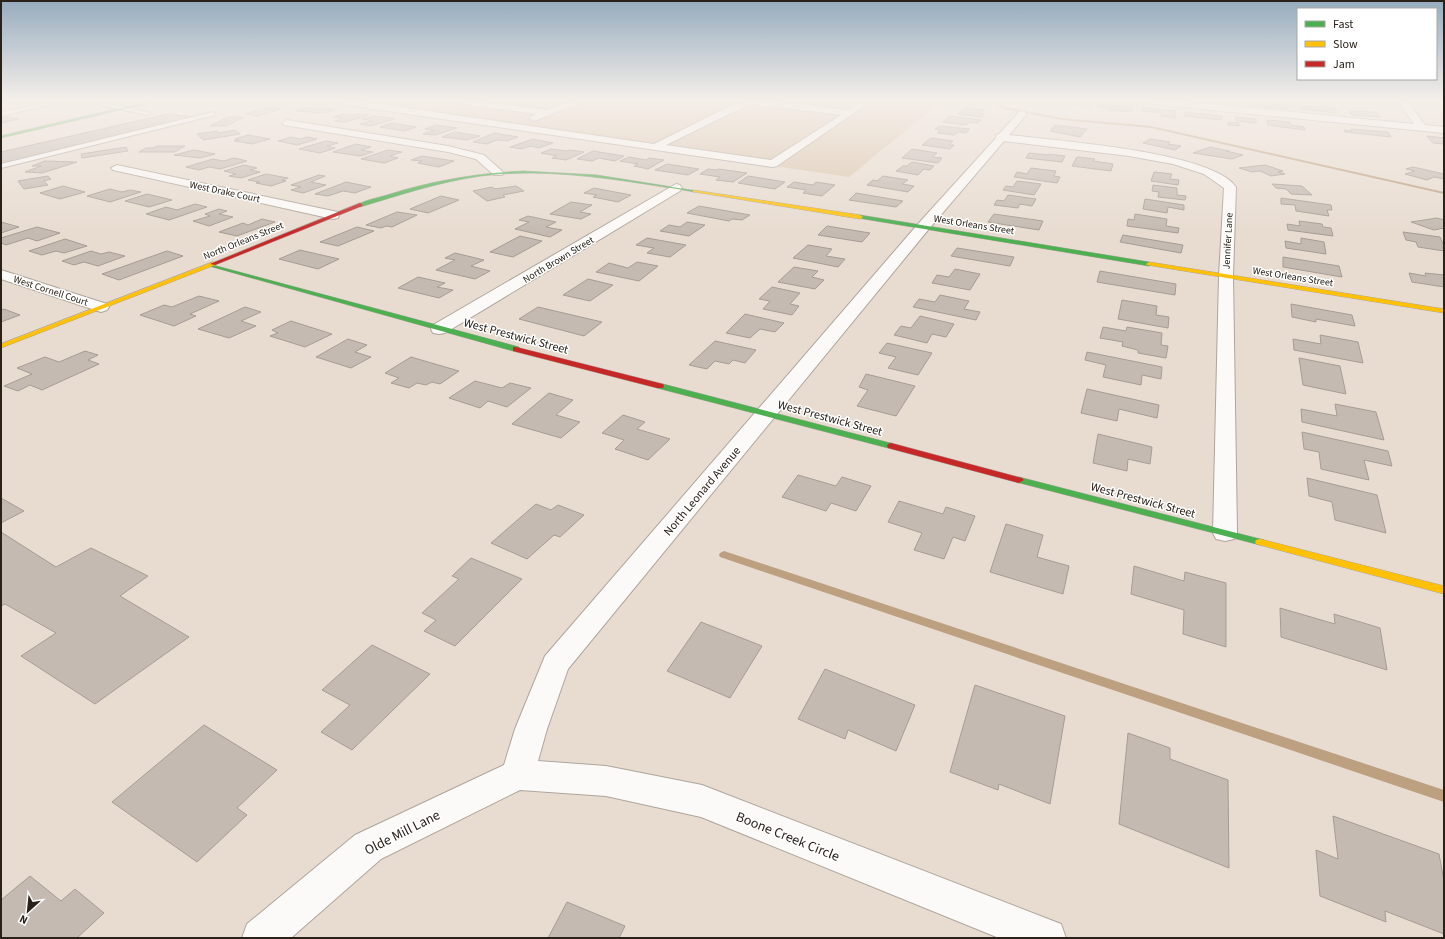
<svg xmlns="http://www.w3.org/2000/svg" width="1445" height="939" font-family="'Source Sans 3',sans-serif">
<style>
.green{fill:#dcc7af}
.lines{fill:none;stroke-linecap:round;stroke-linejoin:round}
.stream{fill:#bca080;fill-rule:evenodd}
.building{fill:#c4bab1;stroke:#a59d94}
.lane-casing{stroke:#aea59c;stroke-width:2}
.street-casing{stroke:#aea59c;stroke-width:2}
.fast-casing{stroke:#aea59c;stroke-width:1}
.slow-casing{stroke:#aea59c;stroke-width:1}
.jam-casing{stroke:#aea59c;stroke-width:1}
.path{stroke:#c3bfbb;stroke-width:1;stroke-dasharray:1.5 1;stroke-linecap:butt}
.lane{fill:#fcfaf8;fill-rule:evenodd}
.street{fill:#fcfaf8;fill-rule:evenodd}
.fast{fill:#4caf50;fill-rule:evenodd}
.slow{fill:#ffc107;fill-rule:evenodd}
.jam{fill:#c62828;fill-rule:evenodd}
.labels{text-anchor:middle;stroke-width:3;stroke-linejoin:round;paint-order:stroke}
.far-street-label{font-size:10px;fill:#2a2219;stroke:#fff}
.street-label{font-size:12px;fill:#2a2219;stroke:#fff}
.near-street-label{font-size:14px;fill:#2a2219;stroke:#fff}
</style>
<rect width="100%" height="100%" fill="#e8dcd0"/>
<path class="green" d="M328,101H915L938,104L849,177Z"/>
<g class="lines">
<path class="stream" d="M988,101H993L1006,107L1062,118L1151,126L1444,192V194L1151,128L1062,120L1004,109Z
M724,551L1444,790V802L720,557L719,555L720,553Z"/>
</g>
<path class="building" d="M1058,101H1073L1091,103L1090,106L1057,103Z
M1252,102L1288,105V109L1252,105Z
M1100,104L1133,107L1131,112L1108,110L1109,108L1098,107Z
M1300,106L1335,107L1337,113L1301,109Z
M270,107L281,109L258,116L246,114Z
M304,108L334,109L325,113L295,111Z
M965,108L984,110L980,114H985L982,117L957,114Z
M1142,108L1176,111L1175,118L1161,116L1162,113L1141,111Z
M1350,111L1377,112L1380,117L1352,115Z
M1185,112L1222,116L1221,120L1184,116Z
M168,114L195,117L1,164V152Z
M343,114L353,115L359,114L369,115L345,122L335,121L343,118L333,117Z
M375,116L395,119L371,126L360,124L372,121L363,119Z
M950,116L981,120L977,123L970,122L966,125L943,122Z
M6,117L18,119L1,123V118Z
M228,117H244L226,126H210Z
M1236,117L1256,119V123L1236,121Z
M1267,120L1290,122L1291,125L1304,127L1305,130L1268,125Z
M1228,122L1239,123V126L1228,125Z
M392,123L416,127L404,131L380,127Z
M436,125L457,128L435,135L423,134L434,130L425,129Z
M1055,125L1087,129L1080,137L1050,131Z
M940,126L970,129L966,133L958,132L954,135L937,133L941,130L935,129Z
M1351,129L1388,132L1391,137L1345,132L1344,130L1352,131Z
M235,130L240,134L203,140L197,134L217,131L219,133Z
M455,132L480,136L467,140L442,137Z
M494,133L518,137L507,141L497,140L487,144L473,142Z
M248,135L270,139L252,144L234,141L239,140L235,139Z
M1427,136L1444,138V144L1433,143Z
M291,137L300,139L307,137L317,139L297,145L278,141Z
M931,138L953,141L949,145H954L950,149L922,145Z
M533,139L553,143L539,148L531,146L521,149L510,147Z
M1150,139L1170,142L1168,144L1181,146L1175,150L1143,143Z
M326,141L338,143L327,146L335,148L320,153L299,149Z
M356,144L371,147L361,150L373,152L360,156L333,152Z
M157,146H185L175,152H139L146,148H153Z
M126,147L128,151L82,158L81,154Z
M1210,147L1229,151H1226L1243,155L1232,159L1193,153Z
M551,149L567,151L570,150L584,152L566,160L552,158L557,156L541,153Z
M912,149L937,153L932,157L942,158L938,163L902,158Z
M194,150L215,154L200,158L174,155Z
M388,150L402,152L390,156L398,158L384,163L361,159Z
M593,151L624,156L615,161L599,158L592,161L577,159Z
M1029,153L1049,155V154L1065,156L1062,162L1026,158Z
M422,156L454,161L439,167L418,163L422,161L411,160Z
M629,157L646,160L649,158L664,160L648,169L634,166L638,164L620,161Z
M1077,157L1095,159L1093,161L1113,164L1111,171L1072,166Z
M234,158L247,161L220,169L209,167L199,170L186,167L213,159L224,161Z
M45,161L77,162L42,173L25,172L41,166H32Z
M912,162L934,166L930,170L924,169L918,175L896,171L903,166H907Z
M667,164L699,169L688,175L655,170Z
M244,165L257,168L250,170L260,172L241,178L229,176L236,174L224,171Z
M1265,165L1283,171L1278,172L1285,174L1271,176L1260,171L1252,172L1239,168Z
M1413,167L1444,174V179L1434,177L1427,180L1405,174L1415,171L1406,169Z
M1031,168L1056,171L1054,176L1060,177L1057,183L1014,177L1017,172L1027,174Z
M708,169L716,170L719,169L747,173L733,182L716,180L720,177L700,174Z
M1154,172L1172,174L1170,179L1179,180L1178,185L1151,181Z
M266,174L288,178L282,180L286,181L271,186L256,183L260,182L248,180Z
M319,175L325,176L311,182L326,185L303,193L291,190L301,187L291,185Z
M48,176L51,179L44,181L48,185L24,189L18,181Z
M748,176L785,182L775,189L738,183Z
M883,176L908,180L902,184L914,186L908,192L867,185L873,180L877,181Z
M1017,181L1041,184L1034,195L1003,190L1006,186L1013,187Z
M346,182L371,187L355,193L343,191L328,196L315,194Z
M794,182L813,185L816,182L835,185L822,196L803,193L806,190L787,187Z
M1272,184L1302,186L1312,195L1291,194L1286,189L1276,188Z
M1153,185L1177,188V195L1186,196L1185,200L1158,197L1159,192L1152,191Z
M63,186L85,192L60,199L40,193Z
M516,186L524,191L503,195L505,197L487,201L473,191L492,187L495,189Z
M594,188L631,195L618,202L593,197L597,195L584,193Z
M110,189L122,192L130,190L141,192L110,202L87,196Z
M856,193L903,201L896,207L849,200Z
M147,194L172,200L149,207L125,201Z
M1008,195L1036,199L1032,206L1020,204L1018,208L994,205L997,200L1004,201Z
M441,196L459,200L428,213L410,209Z
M1281,198L1331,205L1332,210H1327L1329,216L1296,211L1295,205L1281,204Z
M1145,199L1184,205V210L1168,207L1167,213L1143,209Z
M571,202L592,205L580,212L591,214L581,219L550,214Z
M195,204L207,207L169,220L146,214L166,207L177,210Z
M699,206L750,215L742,220L732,219L729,221L687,213Z
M219,209L227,211L219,214L233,217L209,226L193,221L210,216L205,214Z
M397,212L417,215L392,227L386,226L381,228L366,225Z
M994,214L1043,221L1039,230L988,222Z
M1135,214L1167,219L1166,226L1179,228L1178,233L1127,226L1128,219L1134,220Z
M528,216L556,222L546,227L562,230L550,237L515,229L529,222L519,220Z
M1437,218L1444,220V228L1434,230L1411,222Z
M262,219L275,222L237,236L219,232L243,223L248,225Z
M1299,221L1322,224L1323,227L1331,228L1333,236L1288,230L1287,224L1300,226Z
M1,222L19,227L1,233Z
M687,222L705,225L689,236L660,231L669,225L680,227Z
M827,226L870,233L862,242L818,235Z
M37,227L60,233L37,241L28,238L6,245L1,243V238Z
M357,227L374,231L338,246L320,242Z
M1403,232L1440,237L1444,246V251L1418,247L1416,242L1406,240Z
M1123,235L1183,245L1181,253L1120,242Z
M520,236L542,241L513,257L490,252Z
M647,238L686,245L670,257L647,253L654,248L636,245Z
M1301,238L1324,242L1326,254L1286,248L1285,241L1301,244Z
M65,239L87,246L64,253L56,251L42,255L29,251Z
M808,245L832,249L826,256L845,259L838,267L793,258Z
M957,248L1014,257L1010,266L951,256Z
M300,250L339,259L318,269L279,259Z
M91,251L101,254L109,252L125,256L98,266L84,262L74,265L62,261Z
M167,251L183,256L119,280L102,274Z
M455,253L484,260L471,266L490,271L475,279L436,270L455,260L445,258Z
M1283,257L1339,266L1342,277L1283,267Z
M637,262L658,266L639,281L596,272L609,263L628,268Z
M794,267L818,271L812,277L824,280L815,289L778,282Z
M955,269L980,274L970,290L932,283L937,275L949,277Z
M1100,271L1176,284L1175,295L1097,282Z
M1409,273L1426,276L1425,273L1444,275V287L1412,282Z
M418,277L445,283L437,287L453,290L439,298L398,288Z
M588,279L613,285L590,301L563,295Z
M772,287L800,293L790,304L799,306L792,315L763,309L770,301L759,299Z
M940,295L969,301L964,309L980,312L976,320L913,307L919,299L935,302Z
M199,296L219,301L190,314L196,316L174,326L140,315L164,305L172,307Z
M1122,300L1157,306L1156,315L1169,317L1168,328L1118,319Z
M1291,304L1352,315L1355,326L1316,319V322L1292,317Z
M245,307L261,312L241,321L256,326L229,338L198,329Z
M538,307L602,322L584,336L519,319Z
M4,309L20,315L1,322V310Z
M745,314L784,323L775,332L760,329L750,338L726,333Z
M920,316L954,324L946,337L932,334L927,343L894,335L901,326L911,328Z
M291,321L332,334L305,347L270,336L278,333L272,330Z
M1103,327L1126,331L1127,327L1162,333L1161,345L1168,346L1166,358L1138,353V350L1122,346L1123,342L1100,338Z
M1320,335L1358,342L1363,363L1294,350L1293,339L1321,344Z
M348,339L367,345L355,352L371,357L351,368L316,357Z
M715,341L756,350L745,363L733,360L729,364L715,361L707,369L689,365Z
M887,343L932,353L918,375L888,368L896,357L879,353Z
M85,351L98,355L88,360L99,364L42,390L30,385L18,391L4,386L32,374L17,368L45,357L59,362Z
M1087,352L1162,367L1161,379L1142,375L1141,385L1103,377L1106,365L1085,360Z
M411,357L459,371L440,384L432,382L426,385L417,383L409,388L391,383L399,378L385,373Z
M1299,358L1340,366L1346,394L1303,385Z
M866,374L915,386L896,416L857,406L868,390L859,387Z
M475,381L502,388L510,383L531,388L507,407L488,401L480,408L449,398Z
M1087,389L1159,405L1157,418L1119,409L1117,421L1081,413Z
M549,393L573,400L556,415L580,422L561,438L512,424Z
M1335,404L1376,412L1384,440L1302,422L1301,409L1337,416Z
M623,415L645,422L637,429L670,439L648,460L615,449L624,440L602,433Z
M1302,432L1388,451L1392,466L1364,460L1369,480L1321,469L1319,452L1304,449Z
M1098,434L1152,447L1150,464L1128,459L1127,471L1093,463Z
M798,475L836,486L842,477L871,486L856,511L831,503L826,511L782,497Z
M1307,478L1377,495L1386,533L1335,520L1332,502L1309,496Z
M1,498L24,511L1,523Z
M899,501L943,514L946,507L975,516L965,541L953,537L944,559L914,550L922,533L888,522Z
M536,504L551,510L558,505L584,515L560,537L554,535L527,559L491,543Z
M1006,524L1043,535L1037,557L1069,566L1063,594L990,572Z
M1,532L56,567L91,548L148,576L120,596L189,637L95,704L21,656L56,633L5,604L1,606Z
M471,558L522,579L455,646L424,631L436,620L422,613L459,579L452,576Z
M1134,566L1184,581L1185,572L1226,583V647L1183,634L1184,610L1131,594Z
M1280,608L1335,624L1334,614L1380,628L1387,670L1281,637Z
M701,622L762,646L730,698L667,671Z
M372,645L430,674L352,750L321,732L350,705L322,690Z
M825,669L915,705L896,751L848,730L845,739L798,719Z
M975,685L1065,716L1050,804L999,784L998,790L950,772Z
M204,725L277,770L237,808L247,815L197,862L112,802Z
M1128,733L1170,748V759L1228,780L1229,868L1119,824Z
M1333,816L1439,854L1444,881V934L1385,911L1386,922L1320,896L1316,850L1338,859Z
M30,876L61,901L75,889L104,913L77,938H1V900Z
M567,902L625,926L619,938H548Z"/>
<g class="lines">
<g class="lane-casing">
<path id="lane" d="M55,101H67L1,116V112Z
M81,101H94L151,113L148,115Z
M213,112L215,113V115L1,168V164Z"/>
</g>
<g class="street-casing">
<path id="street" d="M335,101H360L654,144L740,101H775L848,110L860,103L864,106L777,166L773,167L339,104ZM750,104L841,115L771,160L666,145Z
M456,101H482L547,110L571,101H584L534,121L529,118L536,114L460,104Z
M1146,101H1181L1414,124L1398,101H1407L1425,125L1444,127V133L1150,104Z
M1022,111L1027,114L1009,135C1054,141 1211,151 1236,187L1233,276L1237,533L1234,539L1225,541L1216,539L1213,533L1219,276L1224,188L1204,174L1173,164L1129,156L1004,141L928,230L568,669L547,729L538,761L606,766L702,785L1061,924L1066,938H999L701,817L606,796L520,790L381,859L291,938H242L247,924L355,835L504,765L515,729L545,656L918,224L996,138V135L999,134L1019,112Z
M287,120L448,146L484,155L504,173L502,175H494L476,159L448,152L284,125L282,123Z
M117,165L333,211L338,212L339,215L338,218L333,219L113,170L111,168Z
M676,184L680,185L682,188L680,191L445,333L439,334L433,333L431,329L433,325Z
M1,270L107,304L109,307L107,310L101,312L95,310L1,279Z"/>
</g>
<g class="fast-casing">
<path id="fast" d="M151,101H158L1,138V136Z
M523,171L597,175L697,191L695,192C625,181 552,167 481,176C439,182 400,195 360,207L357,205C365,200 377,198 387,195C431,181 477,173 523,171Z
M860,215L1149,262L1152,264L1149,266L858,218V216Z
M209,264L519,347L520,349L516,351H513L209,266Z
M657,384H663L894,444L895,446L894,448H888L657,388L656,386Z
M1019,477L1260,539L1264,540L1265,542L1264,544L1260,545L1016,482L1014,480L1016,478Z"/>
</g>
<g class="slow-casing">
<path id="slow" d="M693,190L860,215L863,217L860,219L695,192H693Z
M213,262L216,264L215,265L1,348V344Z
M1149,262L1444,309V313L1147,265L1146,264Z
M1260,539L1444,586V594L1256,544L1255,542L1256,540Z"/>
</g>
<g class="jam-casing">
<path id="jam" d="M360,203L363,205L362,206L215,265L210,264Z
M513,347H516L663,384L664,386L663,388H657L513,351Z
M891,443L1022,478L1024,480L1019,483L888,448L887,446L888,444Z"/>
</g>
<path class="path" d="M982,101L986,106L1002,110"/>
<use href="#lane" class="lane"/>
<use href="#street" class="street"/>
<use href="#fast" class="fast"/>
<use href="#slow" class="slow"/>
<use href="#jam" class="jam"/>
</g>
<linearGradient id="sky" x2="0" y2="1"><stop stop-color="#96acbe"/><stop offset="0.43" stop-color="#f5efea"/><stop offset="1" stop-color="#f5efea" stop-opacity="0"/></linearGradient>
<rect width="1445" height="233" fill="url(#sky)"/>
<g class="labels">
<g class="far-street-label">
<text transform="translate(225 191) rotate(12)" y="4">West Drake Court</text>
<text transform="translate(974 224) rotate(9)" y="4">West Orleans Street</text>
<text transform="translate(243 240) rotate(-22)" y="4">North Orleans Street</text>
<text transform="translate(1227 241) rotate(-87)" y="4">Jennifer Lane</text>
<text transform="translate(558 259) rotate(-31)" y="4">North Brown Street</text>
<text transform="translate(1293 276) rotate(9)" y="4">West Orleans Street</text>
<text transform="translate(51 290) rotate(18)" y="4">West Cornell Court</text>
</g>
<g class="street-label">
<text transform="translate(516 336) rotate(15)" y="4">West Prestwick Street</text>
<text transform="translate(830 418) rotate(15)" y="4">West Prestwick Street</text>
<text transform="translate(702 491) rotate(-50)" y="4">North Leonard Avenue</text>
<text transform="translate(1143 500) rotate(15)" y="4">West Prestwick Street</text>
</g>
<g class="near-street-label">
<text transform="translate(402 832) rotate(-27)" y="5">Olde Mill Lane</text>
<text transform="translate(788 836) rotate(22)" y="5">Boone Creek Circle</text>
</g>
</g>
<rect width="1445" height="939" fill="none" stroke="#2a2219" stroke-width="4"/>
<rect x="1297" y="8" width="140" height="72" fill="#ffffff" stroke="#aaa7a3"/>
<rect x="1305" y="21" width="20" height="6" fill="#4caf50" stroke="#aaa7a3"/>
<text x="1333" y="28" font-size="12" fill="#2a2219">Fast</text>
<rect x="1305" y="41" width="20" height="6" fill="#ffc107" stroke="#aaa7a3"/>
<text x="1333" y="48" font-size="12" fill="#2a2219">Slow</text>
<rect x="1305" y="61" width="20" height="6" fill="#c62828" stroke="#aaa7a3"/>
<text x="1333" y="68" font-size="12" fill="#2a2219">Jam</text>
<g transform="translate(28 911) rotate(207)" stroke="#ffffff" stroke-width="3" paint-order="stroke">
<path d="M0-3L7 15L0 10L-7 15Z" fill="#2a2219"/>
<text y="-6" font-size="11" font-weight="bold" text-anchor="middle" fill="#2a2219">N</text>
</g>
</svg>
